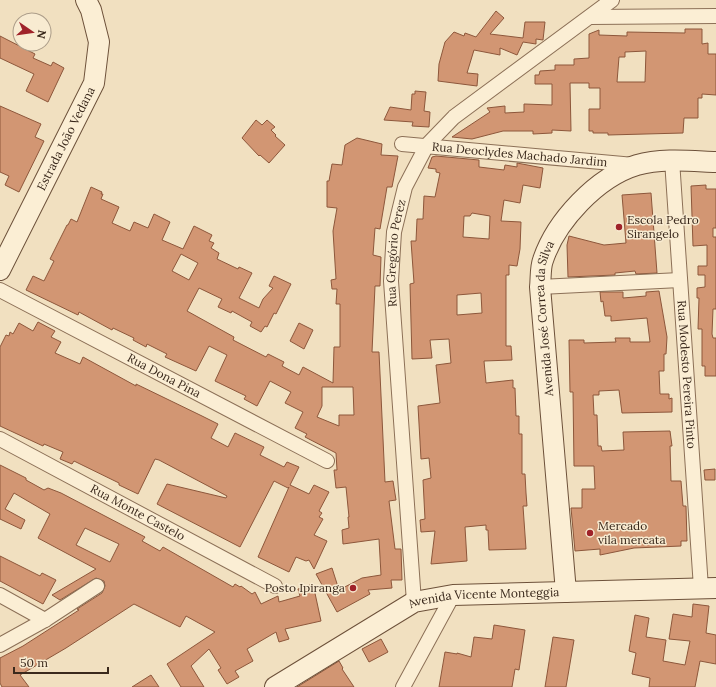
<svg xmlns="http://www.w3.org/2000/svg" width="716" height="687" font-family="Lora,serif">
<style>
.building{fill:#d29673;stroke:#8d573b;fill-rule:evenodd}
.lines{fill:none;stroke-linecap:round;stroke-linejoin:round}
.street-casing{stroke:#8c7057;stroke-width:16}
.secondary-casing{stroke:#6d513a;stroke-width:22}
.street{stroke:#fbeed4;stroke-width:14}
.secondary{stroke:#fbeed4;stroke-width:20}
.poi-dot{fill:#9f2229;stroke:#f8ebd1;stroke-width:1.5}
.labels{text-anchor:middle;stroke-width:3;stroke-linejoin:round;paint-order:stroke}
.street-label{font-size:12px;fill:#3a291c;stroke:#f8ebd1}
.poi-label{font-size:12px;fill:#3a291c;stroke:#f8ebd1;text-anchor:start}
</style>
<rect width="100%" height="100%" fill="#f1e0c0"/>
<path class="building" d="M496,11L504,18L490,34L523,38L525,22H545L543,40L536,39V44L523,42L517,55L500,48V55L474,50L467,73L478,74L477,86L438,81L439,64L445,42L454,32L464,36L465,33L476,37Z
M685,29H702V44L708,43V54H716V95L702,94V98H698V118H684L683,133L608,135V133H593V131H589V109H600V88H589V83H570L571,131L552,130V133L533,134V131H503L472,139L452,137L490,112L487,108L505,106V113L524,112V104L552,105V84H535V75H539L540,71L555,70V65H574V59L589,58V34L599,30V35L627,36V32L685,33ZM646,51L645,82H617L619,57H625V52Z
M0,36L35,54L33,58L51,66L53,62L64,68L48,102L26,91L34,74L0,58Z
M415,91L426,92L424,111L430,112L429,127L412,126L413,122L384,120L390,107L411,110L412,94H415Z
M0,106L41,124L35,137L44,141L19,192L5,185L9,176L0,172Z
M256,120L262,125L267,120L275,127L271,130L276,135L275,136L285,145L269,163L260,155L259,156L242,138Z
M357,138L382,144L381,155L398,156L392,187H387L380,229L375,228L373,255L381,257L380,286H375L372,352H379L385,482L393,481L396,500L389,501L395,549H401L402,580H391L392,588L368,590L370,594L337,612L316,574L332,568L339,590L362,578L381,575L379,539L343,544L342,530L349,528L348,517H349L346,487L336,488L334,470H337L336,453L305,437L307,434L295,428L303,412L285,403L291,392L270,381L257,406L244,399L246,396L215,381L227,355L209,346L196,371L165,357L167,354L147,344L146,347L133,340L134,338L113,328L112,330L79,312L78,315L26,290L33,276L44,281L54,261L50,259L67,225H68L71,219L77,222L91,187L102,192L101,194H103L101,199L119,207L112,223L130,231L134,222L148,228L154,214L170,222L162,240L183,249L194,226L212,235L209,241L214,243L211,248L219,253L217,259L238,269L239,267L252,273L239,298L259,308L263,299L273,288L269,286L274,276L291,284L276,314L274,313L267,327L265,326L261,332L250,326L252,322L232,311L231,313L218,307L222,299L199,288L187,311L234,337L233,340L266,357L268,354L284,362L282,366L299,375L303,367L333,383L334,347H340V304H336L337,289H332L331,280L336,279L333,231L337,208L327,207V181H329L332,164L342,165L345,145ZM181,254L198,263L189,280L172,271ZM322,387H353L354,415H339V426L317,417L322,406Z
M436,156L479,160V167L504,170L505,165L517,167V163L543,168L540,188L523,185L520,203L504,200L501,221L521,222L520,249L517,266L509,265V275H506V346H511L512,360L484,361L486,383L513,380V388H515L516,416H519V434H522V474H525L526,493L527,506H523L526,549L489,550L488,530H486V525L465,527L467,561L431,564L435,531L421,532L420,520L425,519L423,480L431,478L429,458L421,459L418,406L440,403L436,365L451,363L449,339L430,340L432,358L412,359L410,284L414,283L411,241H416L417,219H423L424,196L435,197L440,173L436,172V169L428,168L432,157ZM472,213L490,216L489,239L463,237L464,216H470ZM481,293L482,313L457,315V295Z
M706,185V189H716V228H713V237H716V309H713L712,334L713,338H716V376H705V366H702V329H698L699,298H697V288L705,287V275H698V266H707V245L693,246L691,186Z
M651,193L657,273L636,274L635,271L615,273V275L568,277L567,245L569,236L604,245L626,243L622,195Z
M659,291L667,337L666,354H664V371H659L660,394H669V399L672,398V412L622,413L619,390L599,391V395H593L594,415H597L598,446H601L602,451L624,450L623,432L670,431L672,446H670L671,481H681L683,506H686L687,541H681V546L634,548L600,555V549L575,551L571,508H582V489H595L594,466H574L573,392H570L569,340H584V343L616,342L615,338H630V342H650L647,318L611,321V316H605L603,301L601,302L600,292H623V298L646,296V292Z
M38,322L55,331L51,337L61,342L55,353L80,364L83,357L136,386V384L202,416L218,424L211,438L228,447L235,433L264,447L260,455L284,467L287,462L299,467L290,485L309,494L314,485L329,492L319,511L322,513L319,517L323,519L314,535L327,541L314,569L309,560L306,561L296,557L289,572L258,557L289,487L288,488L274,481L240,547L157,504L167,484L226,498L227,496L159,460L155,459L138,494L119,485V483L74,461L72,464L60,459L63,452L44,444L43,446L0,426V347L6,335L9,336L10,332L13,334L19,323L33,331Z
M299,323L313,330L304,349L290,341Z
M0,465L26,478V480L44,490L48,488L61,493L145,537L142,541L160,551L163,547L233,587L235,584L240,587L241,586L252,594L255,592L261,604L278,596L279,602L300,596L298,589L313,584L321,621L285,629L289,639L279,642L276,632L247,649L253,661L235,671L239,677L227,684L218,670L221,668L209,649L191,666L204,687H181L167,664L215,632L186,616L180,627L134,604L66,648L20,675L29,687H2L0,683V658L23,646L79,610L77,609L102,593L105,586L104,581L96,578L60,600L52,595L96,569L38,538L50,514L14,493L5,509L25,520L21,529L0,519ZM85,528L119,544L110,562L76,545Z
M715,469V480H705L704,470Z
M0,556L40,576L42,573L56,580L43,604L0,581Z
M693,604L709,606L706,633L716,635V664L700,661L695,687H649L650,678L632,674L636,653L629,651L635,615L649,618L646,637L666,640L663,661L685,665L690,641L669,639L673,614L692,617Z
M494,625L525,630L519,670L515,669L512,687H439L445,652L457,654V653L471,657L474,637L492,639Z
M553,637L574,640L566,687H545Z
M381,639L388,652L369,662L362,649Z
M339,661L343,668L342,669L354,687H297Z
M151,675L159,687H132Z"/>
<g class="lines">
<g class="street-casing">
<g id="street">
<path d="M590,17L716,16"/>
<path id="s1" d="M402,144L634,165"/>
<path id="s2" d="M672,160L701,588"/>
<path d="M540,287L680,280"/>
<path id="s3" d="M0,290L327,461"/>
<path id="s4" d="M0,439L275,586"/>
<path d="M0,595L45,620"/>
<path id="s5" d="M414,602L391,281L394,232L405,187L427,145L454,117L612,0"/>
<path d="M0,645L45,620L97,586"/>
<path d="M403,687L453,595"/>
</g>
</g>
<g class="secondary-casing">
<g id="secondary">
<path id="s6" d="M0,270L94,83L99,42L91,10L86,0"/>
<path id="s7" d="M566,592L540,287C541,279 540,268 543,260C556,221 597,177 637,165C662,158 690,161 716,162"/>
<path id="s8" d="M275,687L414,602L453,595L716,588"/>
</g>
</g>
<use href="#street" class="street"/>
<use href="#secondary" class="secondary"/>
</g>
<g class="poi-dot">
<circle cx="619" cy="227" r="4"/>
<circle cx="590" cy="533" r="4"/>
<circle cx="353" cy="588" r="4"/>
</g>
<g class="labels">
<g class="street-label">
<text dy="4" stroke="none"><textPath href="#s6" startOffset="147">Estrada João Vedana</textPath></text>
<text dy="4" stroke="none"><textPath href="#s1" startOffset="118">Rua Deoclydes Machado Jardim</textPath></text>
<text dy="4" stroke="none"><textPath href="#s5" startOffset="350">Rua Gregório Perez</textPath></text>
<text dy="4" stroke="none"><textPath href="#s7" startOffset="275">Avenida José Correa da Silva</textPath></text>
<text dy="4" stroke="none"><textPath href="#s2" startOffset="215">Rua Modesto Pereira Pinto</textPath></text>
<text dy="4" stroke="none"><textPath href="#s3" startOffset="185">Rua Dona Pina</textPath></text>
<text dy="4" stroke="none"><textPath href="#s4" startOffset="156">Rua Monte Castelo</textPath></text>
<text dy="4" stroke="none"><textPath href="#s8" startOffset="233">Avenida Vicente Monteggia</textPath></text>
</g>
<g class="poi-label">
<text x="627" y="224">Escola Pedro<tspan x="627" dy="14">Sirangelo</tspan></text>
<text x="598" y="530">Mercado<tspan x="598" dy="14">vila mercata</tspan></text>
<text x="345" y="592" text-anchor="end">Posto Ipiranga</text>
</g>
</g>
<g transform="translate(32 32) rotate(103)"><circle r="19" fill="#f8ebd1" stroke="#ac9d89"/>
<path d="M0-3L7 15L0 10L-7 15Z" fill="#9f2229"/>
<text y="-6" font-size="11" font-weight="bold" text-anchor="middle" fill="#3a291c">N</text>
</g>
<path d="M14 667v6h94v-6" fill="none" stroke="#3a291c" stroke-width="2"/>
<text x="20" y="667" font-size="12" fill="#3a291c" stroke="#f8ebd1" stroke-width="3" paint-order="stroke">50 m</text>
</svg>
